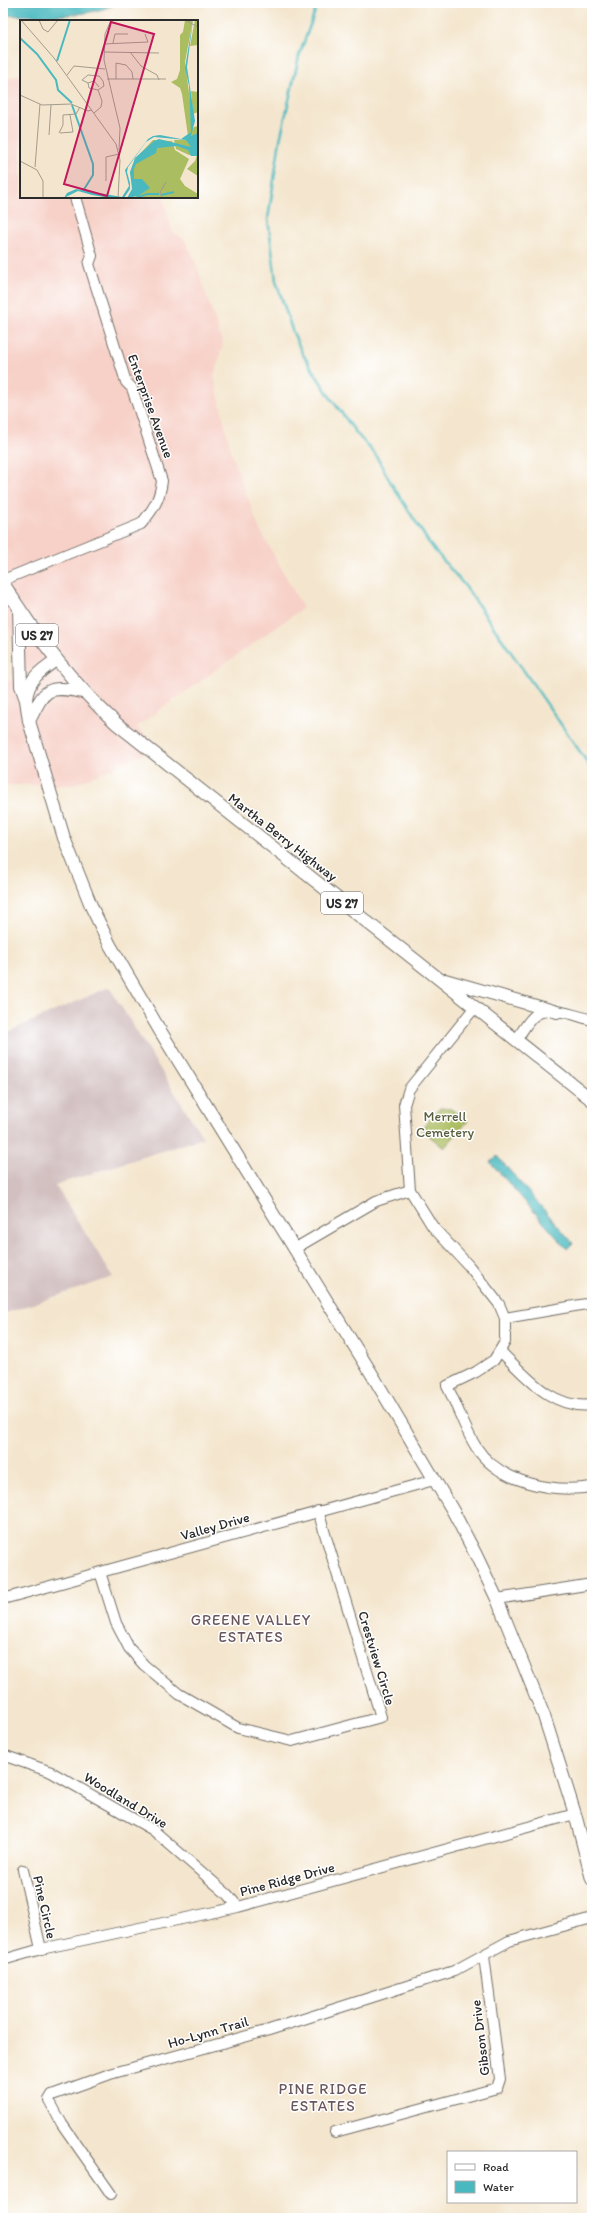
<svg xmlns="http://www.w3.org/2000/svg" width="595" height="2221" font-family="Itim,sans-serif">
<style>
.built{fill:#f7d1c8}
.industrial{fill:#d2bfc0}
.green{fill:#abbd61;stroke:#6b7446}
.water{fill:#4ab9bf;stroke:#3a7275}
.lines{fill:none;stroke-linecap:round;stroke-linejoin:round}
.stream{stroke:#4ab9bf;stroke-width:2.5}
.minor-casing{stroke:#716c64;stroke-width:12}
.major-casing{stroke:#716c64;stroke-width:14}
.minor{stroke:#fff;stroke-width:10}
.major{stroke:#fff;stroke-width:12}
.labels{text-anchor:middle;stroke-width:3;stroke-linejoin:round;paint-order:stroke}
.shield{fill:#fff;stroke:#6b6b6b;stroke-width:1}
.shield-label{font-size:13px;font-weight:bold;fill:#2b2b2b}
.street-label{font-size:14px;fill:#2b2b2b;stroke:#fff}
.park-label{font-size:14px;fill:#585e3e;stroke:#fff}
.neighbourhood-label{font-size:15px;letter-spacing:1px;fill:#6a575e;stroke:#fff}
.inset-river{fill:none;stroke:#4ab9bf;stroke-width:2}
.inset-road{fill:none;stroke:#a49b8d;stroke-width:1}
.view{fill:#c2185b;fill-opacity:0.15;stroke:#c2185b;stroke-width:2}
.inset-edge{fill:none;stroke:#2b2b2b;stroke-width:2}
</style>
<rect width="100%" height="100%" fill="#fff"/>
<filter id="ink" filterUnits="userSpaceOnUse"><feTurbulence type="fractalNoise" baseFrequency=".025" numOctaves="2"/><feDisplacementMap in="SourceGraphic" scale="8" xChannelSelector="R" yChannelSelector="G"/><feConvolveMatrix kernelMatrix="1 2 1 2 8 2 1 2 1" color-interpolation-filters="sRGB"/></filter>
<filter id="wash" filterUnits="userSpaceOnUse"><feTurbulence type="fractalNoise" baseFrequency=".012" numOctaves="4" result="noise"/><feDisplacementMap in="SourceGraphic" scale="16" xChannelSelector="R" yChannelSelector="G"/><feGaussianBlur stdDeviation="0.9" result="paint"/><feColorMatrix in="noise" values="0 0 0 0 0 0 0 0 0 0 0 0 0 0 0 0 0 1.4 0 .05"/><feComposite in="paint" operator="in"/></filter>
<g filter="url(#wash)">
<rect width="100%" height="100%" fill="#f4e6ce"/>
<path class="built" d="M21,75V197H163L172,231L185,240L194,258L223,344L214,376L231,452L259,528L303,608L136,727L161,747L73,785H6L3,783V682L12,680V636L3,613V79Z"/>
<path class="industrial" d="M109,987L203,1138L55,1185L113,1277L3,1314V1034Z"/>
<path class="green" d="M440,1108L451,1109L468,1121L444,1148L421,1129Z"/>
<path class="water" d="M3,3H118C86,19 38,16 3,15Z
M497,1156L573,1243L567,1249L490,1162Z"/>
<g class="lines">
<path class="stream" d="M318,3L299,56L280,140L268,219L276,281L292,330L302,353L330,397L357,434L375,454L391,483L431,546L465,586L592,769"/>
</g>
</g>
<g filter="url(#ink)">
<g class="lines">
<g class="minor-casing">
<path id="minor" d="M3,580L141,524C153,510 160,499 162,481L132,388L126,382L89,264L92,256L75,197
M475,1007L409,1089L404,1105L410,1190L433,1227L469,1266L499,1304L505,1318V1342L494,1360L476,1372L447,1386C457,1405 464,1428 476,1447C499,1483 553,1493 592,1487
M517,1039C522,1032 527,1022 534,1016C549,1004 576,1016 592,1020
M294,1249L376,1201L410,1190
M505,1318L592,1303
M500,1351C526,1376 552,1410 592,1405
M100,1572L116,1623L129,1648L144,1665L179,1694L238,1728L292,1741L381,1717L318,1511
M3,1599L434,1480
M497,1599L592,1584
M3,1755L51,1772L153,1830L227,1894L238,1907
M23,1870L41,1949
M3,1960L41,1949L238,1907L575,1814
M335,2132L497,2088L500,2079L484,1956
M111,2194L62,2124L49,2100L52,2095L110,2074L269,2030L454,1971L509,1941L592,1918"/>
</g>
<g class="major-casing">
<path id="major" d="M3,583C35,635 72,683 117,724L592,1100
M19,609L21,686L26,700L29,721L64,838L92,908L110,945L159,1029L373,1376L453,1511L476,1555L497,1599L544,1716L575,1814L592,1879
M26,700C28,679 40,671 56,660
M29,721C45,689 46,685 83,692
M445,980L557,1012"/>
</g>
<use href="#minor" class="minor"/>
<use href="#major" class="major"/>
</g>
</g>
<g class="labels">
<g class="shield">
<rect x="16" y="624" width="42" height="22" rx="3"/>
<rect x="321" y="892" width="42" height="22" rx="3"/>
</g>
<g class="shield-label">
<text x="37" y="640">US 27</text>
<text x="342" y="908">US 27</text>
</g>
<g class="street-label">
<text transform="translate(151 406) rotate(70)" y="5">Enterprise Avenue</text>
<text transform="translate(283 837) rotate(38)" y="5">Martha Berry Highway</text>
<text transform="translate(215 1526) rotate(-16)" y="5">Valley Drive</text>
<text transform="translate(377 1658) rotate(73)" y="5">Crestview Circle</text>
<text transform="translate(126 1800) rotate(31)" y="5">Woodland Drive</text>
<text transform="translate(287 1879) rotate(-15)" y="5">Pine Ridge Drive</text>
<text transform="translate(45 1907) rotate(77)" y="5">Pine Circle</text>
<text transform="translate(208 2032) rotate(-16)" y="5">Ho-Lynn Trail</text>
<text transform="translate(480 2038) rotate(-97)" y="5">Gibson Drive</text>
</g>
<g class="park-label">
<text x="445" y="1121">Merrell<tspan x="445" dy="16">Cemetery</tspan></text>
</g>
<g class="neighbourhood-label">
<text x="251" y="1625">GREENE VALLEY<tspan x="251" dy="17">ESTATES</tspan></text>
<text x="323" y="2094">PINE RIDGE<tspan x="323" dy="17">ESTATES</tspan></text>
</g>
</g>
<g transform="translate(20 20)">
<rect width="178" height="178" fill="#f4e6ce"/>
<path d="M165,0H173L165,42L173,103V109L168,116L162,74L160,68L151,62L157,59L160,50V15L163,12ZM175,0H178V25L170,26ZM171,71L178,72V92L173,94ZM178,106V156L167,149L175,141L177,135H169L156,129L154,120H167L174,107ZM133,120L152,121L155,130L169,139L160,159L165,166L178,174V178H117L110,153L116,138Z" fill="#abbd61"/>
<path d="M173,0L167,47L175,101L171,116L178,113V142L177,136H171L168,130L157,126L137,128L136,133L116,144L114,149V159H122L130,168L118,176L107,178L112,169L110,152L115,138L134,121L139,119L171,127L166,120L134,117L126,122L108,147L107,152L110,163V169L104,178H90L72,175L58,171L44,178L47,173L56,169L102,177L109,166L105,150L128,119L133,116L140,115L161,119L171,112L169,66L165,48Z" fill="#4ab9bf"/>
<path class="inset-river" d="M0,18L17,34L36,60L38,70L52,83M37,41L50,0M52,85L73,144V155L63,171M141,175L154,172M115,178L127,174H139"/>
<path class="inset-road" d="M1,0L34,38L96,124L100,140L98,178M19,0L23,9L28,12L38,0M91,0L85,14L84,40L100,108L99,130M165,0L178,7M93,23L95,14H108M84,24L128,22L125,14M84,32L139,33M110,32L121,46L137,55L139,60M47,55L54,46L85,49M87,59H146M96,59V43L106,45L112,52L113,59M68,63L62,60L68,55L79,56L83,61L84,66L78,70L82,81L81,87L74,93M68,63L74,61L79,67M68,63L69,68L78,70M0,75L22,85L51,84L68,91L72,90M39,113L43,105V95L56,94L60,87M40,113L53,112L50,95M29,115L31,85M0,141L17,150L23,161V178M15,147L20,84M86,161V137L99,134M142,169L146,162L140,172L142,178"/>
<path class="view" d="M91,2L134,14L87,176L44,164Z"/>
<rect width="178" height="178" class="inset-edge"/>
</g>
<rect width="595" height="2221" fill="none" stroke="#fff" stroke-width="16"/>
<rect x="447" y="2151" width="130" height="52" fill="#ffffff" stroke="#aaaaaa"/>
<rect x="455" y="2164" width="20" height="6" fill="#ffffff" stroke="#aaaaaa"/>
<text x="483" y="2171" font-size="12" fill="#2b2b2b">Road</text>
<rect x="455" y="2181" width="20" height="12" fill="#4ab9bf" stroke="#aaaaaa"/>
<text x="483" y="2191" font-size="12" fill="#2b2b2b">Water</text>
</svg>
